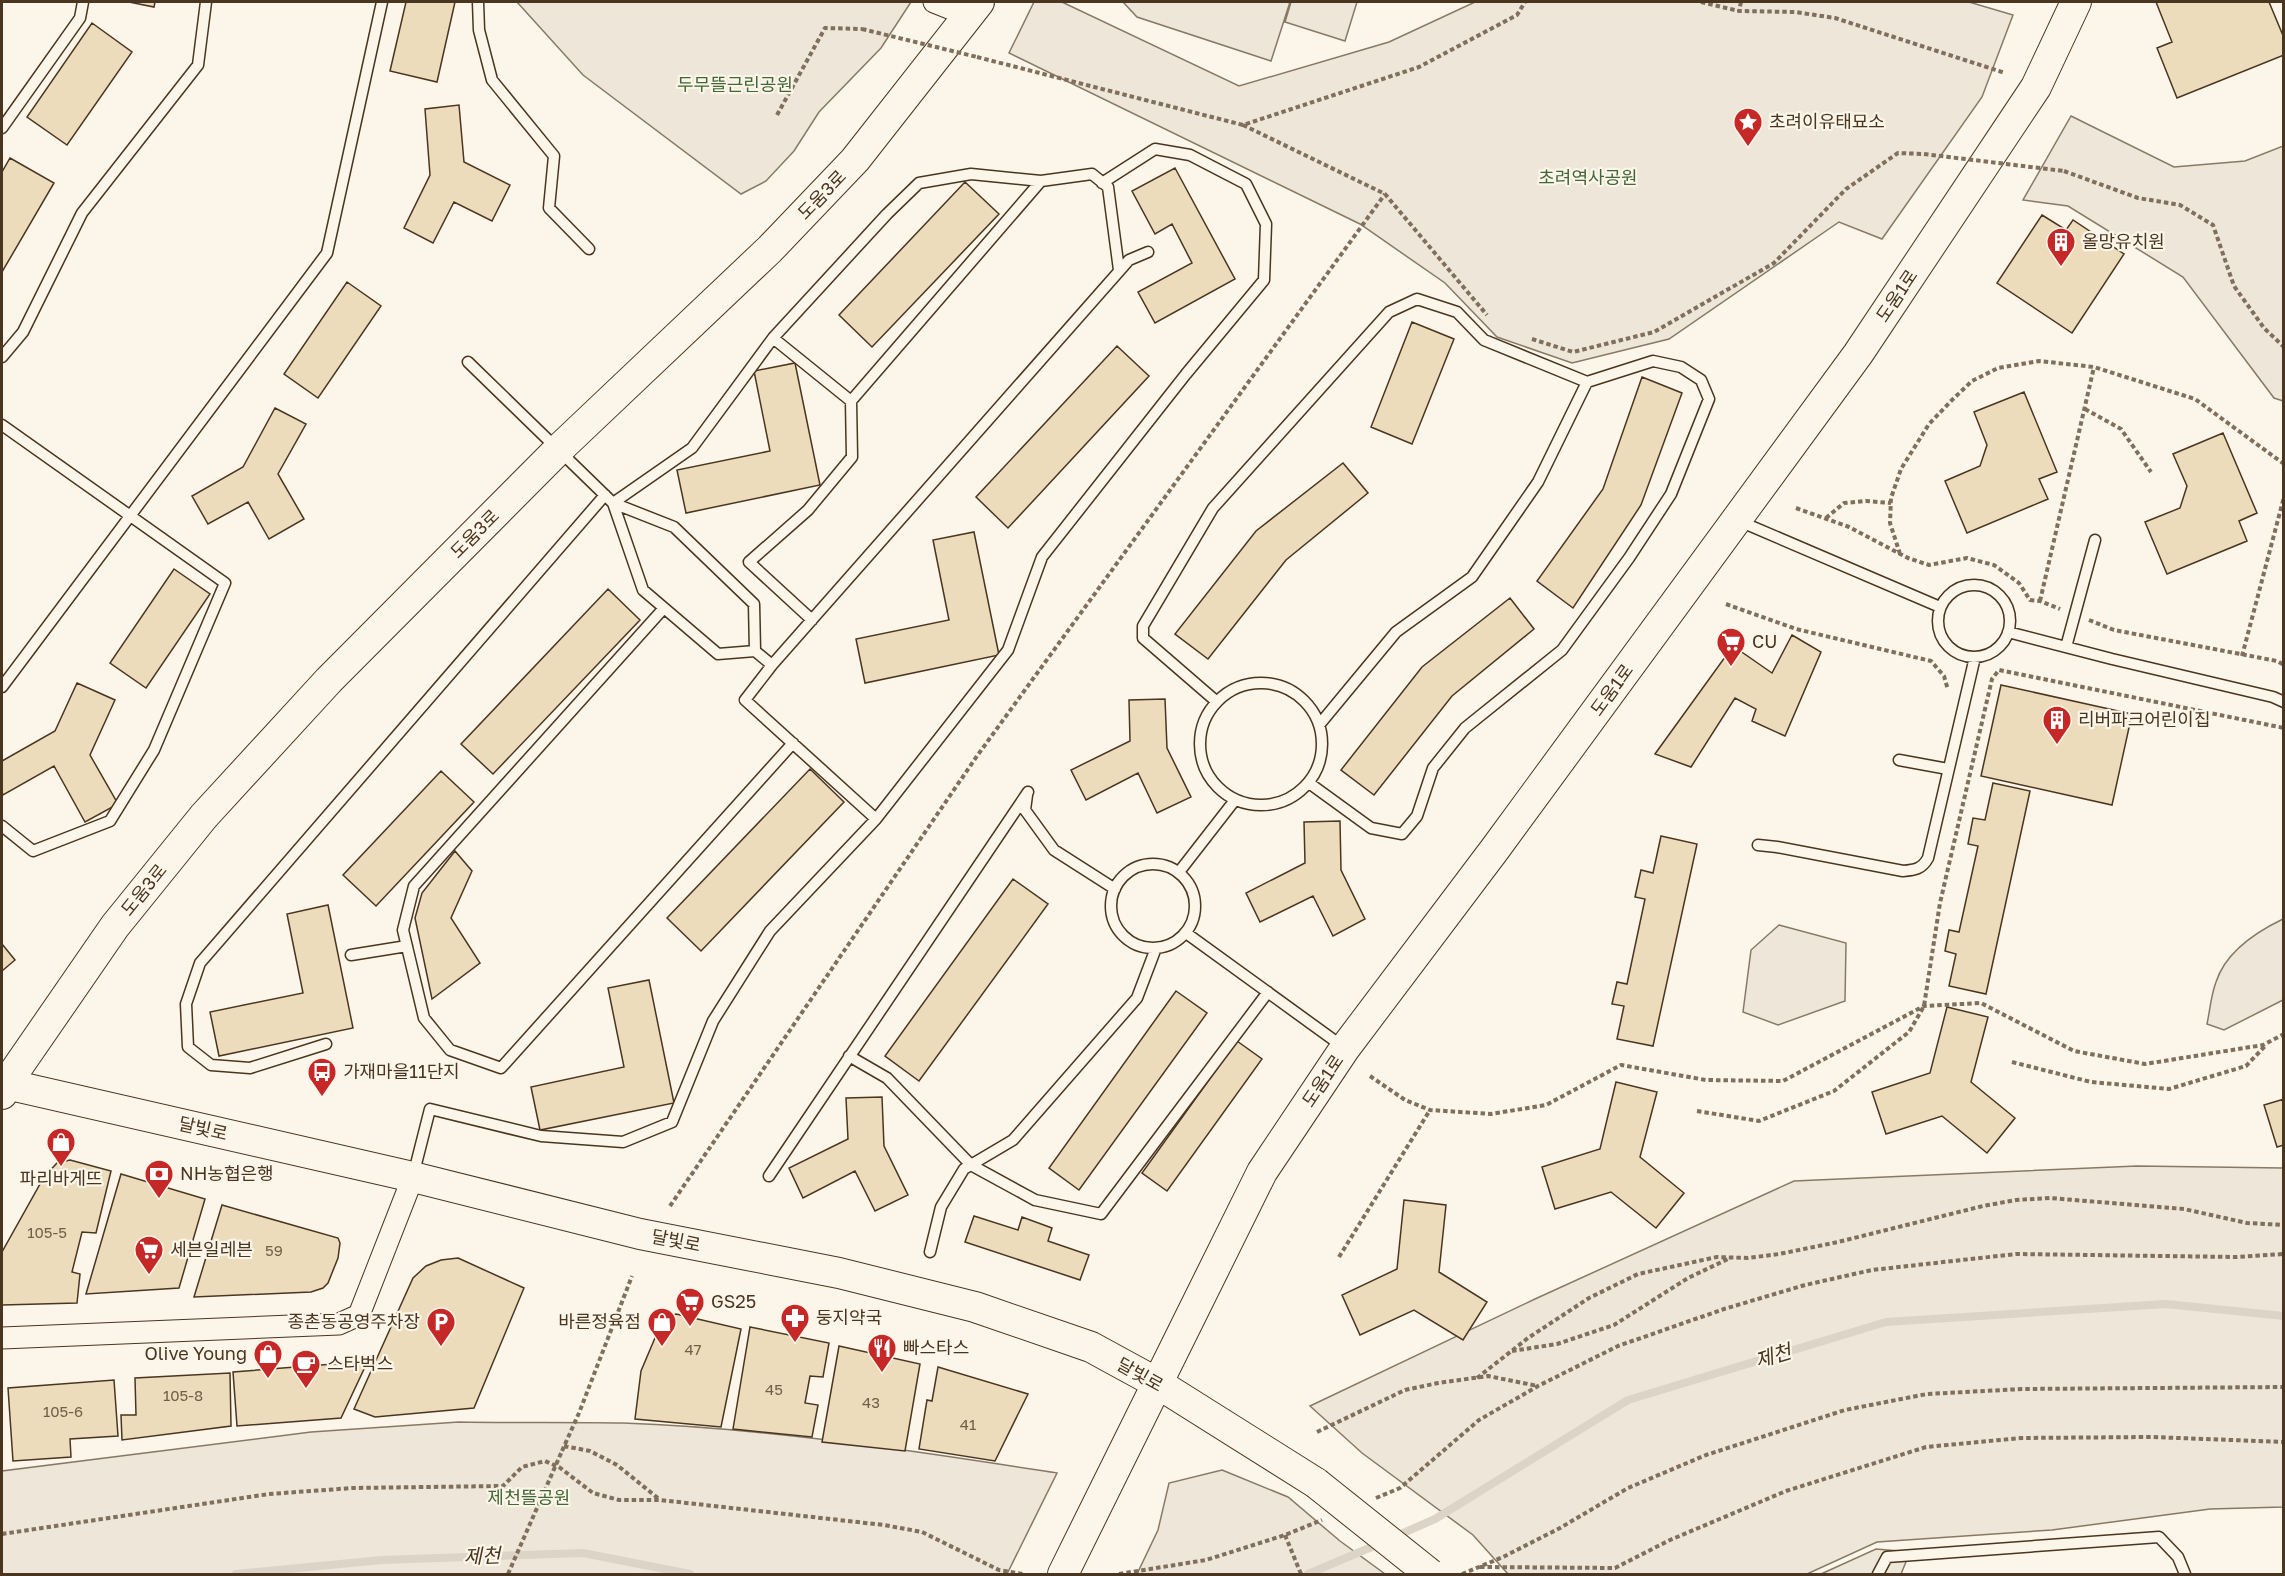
<svg xmlns="http://www.w3.org/2000/svg" width="2285" height="1576" font-family="'Golos Text','Noto Sans KR',sans-serif">
<style>
.green{fill:#ede6d9;stroke:#887966;stroke-width:1.5}
.parking{fill:#ede7d9;stroke:#887966;stroke-width:1.5}
.lines{fill:none;stroke-linecap:round;stroke-linejoin:round}
.stream{stroke:#dcd4c6;stroke-width:8}
.building{fill:#ecdcbc;stroke:#4a3520;stroke-width:1.5}
.lane-casing{stroke:#4a3520;stroke-width:13}
.street-casing{stroke:#4a3520;stroke-width:23}
.secondary-casing{stroke:#4a3520;stroke-width:32}
.path{stroke:#7f6f5c;stroke-width:4;stroke-dasharray:4.5 3;stroke-linecap:butt}
.lane{stroke:#fbf6e9;stroke-width:10}
.street{stroke:#fbf6e9;stroke-width:21}
.secondary{stroke:#fbf6e9;stroke-width:30}
.secondary-bridge-casing{stroke:#4a3520;stroke-width:32;stroke-linecap:butt}
.path-bridge{stroke:#7f6f5c;stroke-width:4;stroke-dasharray:4.5 3;stroke-linecap:butt}
.secondary-bridge{stroke:#fbf6e9;stroke-width:30}
.labels{text-anchor:middle;stroke-width:4.5;stroke-linejoin:round;paint-order:stroke}
.number-label{font-size:15px;fill:#725f47}
.park-label{font-size:18px;fill:#436837;stroke:#fbf6e9}
.poi-label{font-size:18px;fill:#4a3520;stroke:#fbf6e9;text-anchor:start}
.street-label{font-size:18px;fill:#4a3520;stroke:#fbf6e9}
.water-label{font-size:20px;font-style:italic;fill:#4a3520;stroke:#fbf6e9}
</style>
<rect width="100%" height="100%" fill="#fbf6e9"/>
<path class="green" d="M517,2H911L881,48L819,112L794,151L766,181L741,194L583,75Z
M1034,2H1062L1239,86L1389,42L1475,2H1969L2013,15L1982,97L1882,239L1839,222L1669,339L1572,363L1497,337L1445,283L1360,224L1009,53Z
M1123,2H1290L1271,61L1137,17Z
M1291,2H1357L1345,41L1285,22Z
M2071,116L2174,167L2245,161L2283,146V401L2274,398L2183,277L2068,206L2023,200Z
M2283,919V1000L2224,1030L2207,1024C2210,1010 2211,995 2216,982C2226,951 2256,932 2283,919Z
M1779,925L1846,943L1845,1001L1778,1025L1743,1012L1751,950Z
M2137,1166L2283,1168V1507L2210,1509L2052,1530L1877,1542L1807,1574H1508L1473,1535L1362,1453L1310,1406L1535,1299L1794,1181Z
M459,1422C513,1423 568,1422 623,1423C768,1428 914,1451 1057,1473L1007,1574H2V1471L311,1432Z
M1222,1470L1288,1497L1340,1541L1385,1574H1137L1158,1530L1169,1483Z"/>
<path class="parking" d="M1876,1549L1910,1552L1901,1574H1821Z"/>
<g class="lines">
<path class="stream" d="M1394,1537L1435,1519L1628,1400L1886,1322L2166,1304L2284,1316
M236,1574L382,1560L583,1553L690,1574
M1308,1574L1381,1543"/>
</g>
<path class="building" d="M129,2H155L154,7Z
M406,2H455L437,82L390,71Z
M2156,2H2269L2284,38V55L2177,98L2157,48L2172,42Z
M92,23L132,52L67,145L27,117Z
M459,105L464,162L510,185L492,221L454,202L433,243L404,228L430,175L425,109Z
M10,158L54,183L2,272V172Z
M1175,168L1235,279L1155,323L1138,292L1192,263L1172,224L1155,234L1132,191Z
M965,182L999,214L872,347L839,315Z
M2042,215L2066,230L2073,220L2124,254L2072,333L1997,283Z
M347,282L381,306L318,398L284,374Z
M1412,322L1454,339L1412,444L1371,427Z
M1117,346L1149,376L1008,528L976,497Z
M795,363L820,485L686,513L677,470L770,451L754,371Z
M1642,377L1682,393L1641,505L1573,608L1537,581L1603,489Z
M2024,392L2057,472L2039,479L2048,499L1967,533L1945,481L1980,466L1987,445L1974,412Z
M275,408L306,424L278,474L304,519L269,539L248,502L208,524L192,496L243,467Z
M2223,433L2257,513L2239,521L2247,541L2167,574L2145,522L2180,508L2187,486L2173,454Z
M1343,463L1368,493L1286,560L1208,659L1175,634L1256,531Z
M974,532L999,655L865,683L856,639L949,620L933,540Z
M174,569L210,594L146,688L110,663Z
M608,589L640,620L493,774L461,744Z
M1510,598L1534,629L1452,696L1374,795L1341,770L1422,667Z
M1792,635L1821,652L1785,736L1752,721L1756,709L1735,698L1691,767L1655,754L1733,646L1772,673Z
M77,683L115,700L90,755L118,804L85,822L54,766L3,795L2,792V761L55,731Z
M2001,685L2132,714L2112,805L1981,776Z
M1165,699L1167,748L1191,797L1157,813L1138,773L1086,800L1071,770L1130,741L1129,700Z
M810,769L844,802L701,951L667,918Z
M441,771L474,802L376,906L343,875Z
M1993,783L2030,791L1986,994L1949,986L1956,954L1945,951L1949,930L1959,932L1978,846L1968,844L1973,818L1985,820Z
M1340,821L1341,870L1365,919L1333,936L1313,896L1260,922L1246,893L1305,863L1304,822Z
M1661,836L1697,844L1653,1046L1617,1039L1624,1006L1612,1004L1617,982L1627,984L1645,899L1635,897L1641,870L1653,873Z
M455,851L472,871L451,918L480,963L432,999L415,918L422,893Z
M1013,879L1048,904L919,1081L885,1056Z
M328,905L353,1028L219,1056L210,1012L303,993L287,914Z
M2,944L15,960L2,971Z
M649,980L674,1103L540,1130L531,1087L624,1067L608,988Z
M1176,991L1207,1013L1079,1190L1049,1168Z
M1947,1007L1988,1017L1971,1082L2015,1118L1987,1153L1942,1116L1886,1134L1872,1092L1930,1073Z
M1237,1041L1262,1059L1167,1191L1142,1173Z
M1616,1082L1657,1092L1640,1157L1684,1193L1656,1228L1611,1192L1555,1209L1542,1167L1600,1149Z
M882,1097L884,1146L908,1195L875,1211L855,1171L803,1198L789,1168L848,1139L846,1098Z
M2284,1099V1145L2277,1147L2264,1105Z
M70,1160L111,1171L96,1233L82,1232L72,1272L80,1274L77,1303L2,1305V1252L44,1177L57,1163Z
M121,1174L205,1199L179,1288L86,1294Z
M1404,1200L1446,1205L1439,1272L1487,1302L1463,1340L1414,1310L1360,1335L1342,1295L1397,1269Z
M222,1205L338,1238L340,1243L338,1258L328,1283L323,1288L311,1292L194,1297Z
M974,1216L1018,1230L1022,1217L1052,1228L1048,1241L1089,1255L1080,1280L965,1242Z
M458,1258L524,1288L474,1408L375,1417L354,1409L413,1278L426,1266L441,1260Z
M676,1314L741,1329L721,1427L635,1419L641,1371L663,1319Z
M750,1327L829,1343L823,1377L810,1376L805,1403L818,1405L812,1437L733,1429Z
M839,1346L920,1364L905,1451L822,1442Z
M359,1362L364,1369L341,1418L237,1426L233,1372Z
M938,1367L1028,1394L995,1461L919,1449L927,1400L932,1401Z
M230,1373L231,1426L122,1440L121,1415H136L135,1378Z
M114,1380L118,1436L70,1439L71,1457L13,1461L8,1388Z"/>
<g class="lines">
<g class="lane-casing">
<path id="lane" d="M478,2L479,30L492,80L554,156L549,208L589,249
M2,128L80,18L83,2
M773,338L851,401
M2,357L23,332L82,213L198,65L206,2
M468,362L613,503L674,527L754,604L755,651
M2,425L225,583L154,750L110,821L33,851L2,826
M613,503L692,448L773,338L887,214L919,183L971,174L1041,181
M613,503L643,590L718,654L755,651L772,665
M1739,521L1940,607
M1938 621a36 36 0 1 1 72 0a36 36 0 1 1-72 0Z
M664,608L414,886L403,930L424,1018L450,1050L501,1068L793,743
M812,620L749,562L808,510L852,457L851,401L1041,181L1092,174L1108,187L1119,270
M2008,632L2112,659L2273,697L2284,702
M2066,647L2095,540
M1200 744a61 61 0 1 1 122 0a61 61 0 1 1-122 0Z
M2,687L327,253L382,2
M1217,702L1143,638V626L1213,508L1389,312L1417,299L1457,312L1484,340L1587,382L1653,361L1681,367L1701,380L1709,399L1671,494L1629,558L1562,650L1465,728L1433,768L1417,816L1402,834L1371,828L1309,783
M1319,725L1396,632L1472,577L1538,482L1587,382
M1899,760L1948,769
M1027,795L1025,810L1054,850L1115,889
M876,819L745,700L772,665L1129,260L1148,252
M1758,845L1777,847L1903,871C1915,870 1922,869 1928,858L1975,657
M1111 906a42 42 0 1 1 84 0a42 42 0 1 1-84 0Z
M1179,872L1235,800
M1186,933L1342,1046
M351,955L407,946
M326,1044L250,1068L211,1065L188,1047L186,1004L200,963L605,495
M849,1056L887,1078L971,1165L1035,1200L1101,1214L1268,992
M413,1176L430,1109L541,1136L623,1142L672,1122L713,1021L770,931L876,819L1008,650L1042,557L1186,374L1264,280L1266,224L1246,184L1190,155L1155,149L1102,183
M769,1176L1028,792
M930,1252L941,1207L964,1169L1013,1140L1137,998L1156,948
M1878,1574L1887,1557L2159,1537L2178,1557L2185,1574"/>
</g>
<g class="street-casing">
<path id="street" d="M934,2L969,16
M2,1338L339,1324L359,1315L413,1177"/>
</g>
<g class="secondary-casing">
<path id="secondary" d="M2,1083L413,1177L640,1234L839,1273L975,1307L1091,1347L1157,1383L1316,1483
M2,1094L6,1084L115,926L204,816L329,680L558,450L770,249L855,160L979,2
M1063,1574L1262,1172L1345,1048L1495,849L1858,354L2036,87L2076,2"/>
</g>
<path class="path" d="M1701,2L1739,11
M1741,2L1739,11L1795,12L1835,18L2005,73
M977,57L1243,125L1419,67L1517,15L1525,2
M777,115L825,28L862,29
M1243,125L1385,194L1487,315
M2064,171L2138,198L2180,205L2213,225L2234,286L2264,328L2284,347
M1532,339L1573,352L1654,332L1774,263L1846,189L1898,153L1924,154
M2085,409L2121,429L2151,472
M1796,508L1849,527L1908,558L1929,565L1967,558L1994,565L2019,583L2030,600L2040,601L2060,609
M1826,518L1844,503L1866,501L1891,503
M1900,554L1890,523L1891,498L1901,469L1929,424L1952,400L1972,381L1998,368L2039,361L2094,367L2195,399L2284,464
M2040,601L2094,367
M1726,604L1796,629L1931,661L1944,676L1948,690
M2089,620L2114,630L2277,661L2284,665
M2242,656L2284,497
M2012,1062L2091,1082L2169,1089L2246,1066L2266,1045
M1370,1076L1405,1100L1430,1110L1491,1114L1546,1105L1621,1065L1706,1080L1783,1081L1924,1006L1981,1003L2074,1051L2145,1064L2263,1045L2284,1034
M1697,1111L1759,1121L1834,1091L1909,1032L1924,1006L1940,903L1992,679L1999,670L2284,728
M670,1206L977,756L1385,194
M1339,1257L1430,1110
M1512,1351L1557,1344L1614,1325L1688,1278L1728,1259
M1477,1378L1528,1338L1589,1298L1638,1274L1717,1257L1748,1258L1779,1254L1838,1242L1983,1206L2016,1200L2050,1198L2184,1209L2247,1223L2284,1225
M1317,1432L1405,1390L1438,1383L1488,1376L1538,1386
M564,1446L590,1451L617,1465L659,1499
M562,1451L579,1413L632,1276
M1376,1498L1400,1488L1479,1420L1538,1386L1618,1346L1724,1309L1805,1285L1872,1270L2016,1254L2236,1257L2284,1254
M2,1534L269,1494L353,1488L503,1486L522,1467L545,1461L559,1467L593,1493L619,1500H660L884,1525L922,1532L999,1570L1023,1574
M1285,1535L1301,1574
M1480,1567L1615,1568L1670,1540L1786,1491L1926,1447L2021,1438L2152,1437L2284,1442
M1119,1574L1206,1560L1285,1535L1322,1520
M1462,1574L1503,1557L1560,1528L1628,1488L1706,1455L1845,1410L1927,1394L2022,1389L2284,1387"/>
<use href="#lane" class="lane"/>
<use href="#street" class="street"/>
<use href="#secondary" class="secondary"/>
<g class="secondary-bridge-casing">
<path id="secondary-bridge" d="M1316,1483L1430,1574"/>
</g>
<path class="path-bridge" d="M862,29L977,57
M1924,154L2064,171
M508,1574L562,1451"/>
<use href="#secondary-bridge" class="secondary-bridge"/>
</g>
<defs>
<g id="sight-pin" transform="scale(1.5)"><path d="M0 17L-7.5 6A9.5 9.5 0 1 1 7.5 6Z" fill="#c62828" stroke="#fbf6e9"/><path d="M0-6L1.8-2.2L6-1.7L2.9 1.2L3.7 5.4L0 3.3L-3.7 5.4L-2.9 1.2L-6-1.7L-1.8-2.2Z" fill="#fff"/></g>
<g id="building-pin" transform="scale(1.5)"><path d="M0 17L-7.5 6A9.5 9.5 0 1 1 7.5 6Z" fill="#c62828" stroke="#fbf6e9"/><path d="M-4-6H4V6H1V3H-1V6H-4ZM-2.5-4.3h1.7v1.8h-1.7ZM.8-4.3h1.7v1.8H.8ZM-2.5-1h1.7V.8h-1.7ZM.8-1h1.7V.8H.8Z" fill="#fff"/></g>
<g id="supermarket-pin" transform="scale(1.5)"><path d="M0 17L-7.5 6A9.5 9.5 0 1 1 7.5 6Z" fill="#c62828" stroke="#fbf6e9"/><path d="M-6-5.5h2.5l.6 2H6L4.5 2H-2.5L-4.4-4H-6ZM-1.5 3.2a1.3 1.3 0 1 0 .1 0ZM3 3.2a1.3 1.3 0 1 0 .1 0Z" fill="#fff"/></g>
<g id="bus-pin" transform="scale(1.5)"><path d="M0 17L-7.5 6A9.5 9.5 0 1 1 7.5 6Z" fill="#c62828" stroke="#fbf6e9"/><path d="M-5-6H5V4H4V6H2V4H-2V6H-4V4H-5ZM-3.5-4V0h7V-4ZM-3.5 1.2v1.5H-2V1.2ZM2 1.2v1.5H3.5V1.2Z" fill="#fff"/></g>
<g id="shop-pin" transform="scale(1.5)"><path d="M0 17L-7.5 6A9.5 9.5 0 1 1 7.5 6Z" fill="#c62828" stroke="#fbf6e9"/><path d="M-5-2.5h2.3a2.7 3.5 0 0 1 5.4 0H5L5.5 6h-11ZM-1.5-2.5h3a1.5 2.3 0 0 0-3 0Z" fill="#fff"/></g>
<g id="bank-pin" transform="scale(1.5)"><path d="M0 17L-7.5 6A9.5 9.5 0 1 1 7.5 6Z" fill="#c62828" stroke="#fbf6e9"/><path d="M-6-4H6V4H-6ZM0-2.3a2.3 2.3 0 1 0 0 4.6a2.3 2.3 0 1 0 0-4.6Z" fill="#fff"/></g>
<g id="pharmacy-pin" transform="scale(1.5)"><path d="M0 17L-7.5 6A9.5 9.5 0 1 1 7.5 6Z" fill="#c62828" stroke="#fbf6e9"/><path d="M-2-6h4v4h4v4h-4v4h-4v-4h-4v-4h4Z" fill="#fff"/></g>
<g id="parking-pin" transform="scale(1.5)"><path d="M0 17L-7.5 6A9.5 9.5 0 1 1 7.5 6Z" fill="#c62828" stroke="#fbf6e9"/><path d="M-3.5-5.5H1a3.5 3.5 0 0 1 0 7H-1V5.5H-3.5ZM-1-3.4V-.6H.8a1.4 1.4 0 0 0 0-2.8Z" fill="#fff"/></g>
<g id="restaurant-pin" transform="scale(1.5)"><path d="M0 17L-7.5 6A9.5 9.5 0 1 1 7.5 6Z" fill="#c62828" stroke="#fbf6e9"/><path d="M-5-6h1v4h1v-4h1v4h1v-4h1v5L-1.5 .5V6h-2V.5L-5-1ZM5-6V6H3V1.5H1.5Q1.5-4 5-6Z" fill="#fff"/></g>
<g id="cafe-pin" transform="scale(1.5)"><path d="M0 17L-7.5 6A9.5 9.5 0 1 1 7.5 6Z" fill="#c62828" stroke="#fbf6e9"/><path d="M-5.5-4.5H6V0H3Q3 3.5 0 3.5H-2.5Q-5.5 3.5-5.5 0ZM3-3.2v2h1.7v-2ZM-6 4.5H4V6H-6Z" fill="#fff"/></g>
</defs>
<g fill-rule="evenodd">
<use href="#sight-pin" x="1748" y="122"/>
<use href="#building-pin" x="2061" y="242"/>
<use href="#supermarket-pin" x="1731" y="642"/>
<use href="#building-pin" x="2057" y="720"/>
<use href="#bus-pin" x="322" y="1072"/>
<use href="#shop-pin" x="61" y="1142"/>
<use href="#bank-pin" x="159" y="1174"/>
<use href="#supermarket-pin" x="149" y="1250"/>
<use href="#supermarket-pin" x="690" y="1302"/>
<use href="#pharmacy-pin" x="795" y="1318"/>
<use href="#parking-pin" x="441" y="1322"/>
<use href="#shop-pin" x="662" y="1322"/>
<use href="#restaurant-pin" x="882" y="1348"/>
<use href="#shop-pin" x="268" y="1354"/>
<use href="#cafe-pin" x="306" y="1364"/>
</g>
<g class="labels">
<g class="number-label">
<text x="47" y="1238">105-5</text>
<text x="274" y="1256">59</text>
<text x="693" y="1355">47</text>
<text x="774" y="1395">45</text>
<text x="183" y="1401">105-8</text>
<text x="871" y="1408">43</text>
<text x="63" y="1417">105-6</text>
<text x="968" y="1430">41</text>
</g>
<g class="park-label">
<text x="735" y="91">두무뜰근린공원</text>
<text x="1588" y="184">초려역사공원</text>
<text x="529" y="1504">제천뜰공원</text>
</g>
<g class="poi-label">
<text x="1769" y="128">초려이유태묘소</text>
<text x="2082" y="248">올망유치원</text>
<text x="1752" y="648">CU</text>
<text x="2078" y="726">리버파크어린이집</text>
<text x="343" y="1078">가재마을11단지</text>
<text x="180" y="1180">NH농협은행</text>
<text x="61" y="1185" text-anchor="middle">파리바게뜨</text>
<text x="170" y="1256">세븐일레븐</text>
<text x="711" y="1308">GS25</text>
<text x="816" y="1324">둥지약국</text>
<text x="420" y="1328" text-anchor="end">종촌동공영주차장</text>
<text x="641" y="1328" text-anchor="end">바른정육점</text>
<text x="903" y="1354">빠스타스</text>
<text x="247" y="1360" text-anchor="end">Olive Young</text>
<text x="327" y="1370">스타벅스</text>
</g>
<g class="street-label">
<text transform="translate(822 195) rotate(-46)" y="6">도움3로</text>
<text transform="translate(1897 296) rotate(-56)" y="6">도움1로</text>
<text transform="translate(475 534) rotate(-45)" y="6">도움3로</text>
<text transform="translate(1612 690) rotate(-54)" y="6">도움1로</text>
<text transform="translate(144 890) rotate(-51)" y="6">도움3로</text>
<text transform="translate(1323 1081) rotate(-56)" y="6">도움1로</text>
<text transform="translate(203 1129) rotate(13)" y="6">달빛로</text>
<text transform="translate(676 1241) rotate(11)" y="6">달빛로</text>
<text transform="translate(1140 1375) rotate(29)" y="6">달빛로</text>
</g>
<g class="water-label">
<text transform="translate(1773 1356) rotate(-17)" y="7">제천</text>
<text transform="translate(482 1556) rotate(-2)" y="7">제천</text>
</g>
</g>
<rect width="2285" height="1576" fill="none" stroke="#4a3520" stroke-width="6"/>
</svg>
